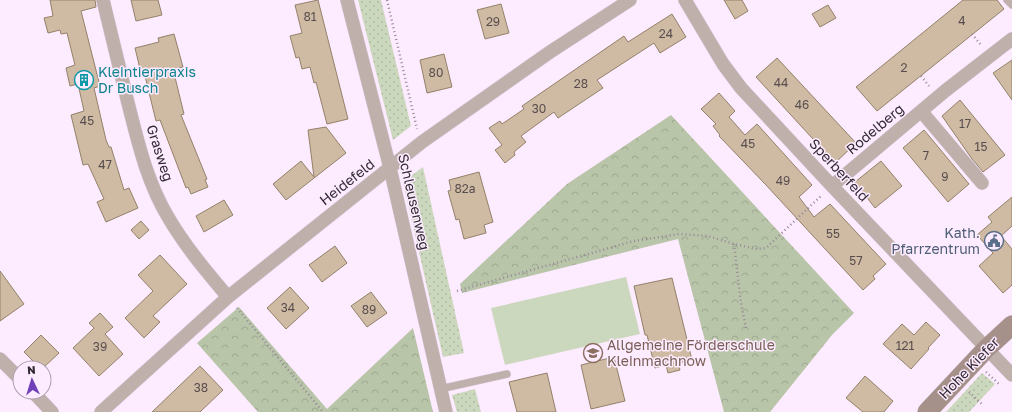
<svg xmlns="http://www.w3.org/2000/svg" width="1012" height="412" font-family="'Golos Text',sans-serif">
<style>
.grass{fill:url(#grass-dots)}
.forest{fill:url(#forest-crowns)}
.pitch{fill:#ccd8bd}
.building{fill:#cfbba3;stroke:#938169}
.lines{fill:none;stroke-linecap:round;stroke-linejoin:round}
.lane-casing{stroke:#d8c8da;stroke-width:8}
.street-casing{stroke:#d8c8da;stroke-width:14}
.secondary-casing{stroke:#d8c8da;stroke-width:20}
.path{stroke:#968998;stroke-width:2.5;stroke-dasharray:1 3;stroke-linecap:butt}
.lane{stroke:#bfb0ac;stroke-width:7}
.street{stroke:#bfb0ac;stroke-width:13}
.secondary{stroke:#a5908a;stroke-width:19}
.labels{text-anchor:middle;stroke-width:3;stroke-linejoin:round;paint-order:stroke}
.number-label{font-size:12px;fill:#594e4f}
.culture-label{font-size:14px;fill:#0d838f;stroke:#fdebff;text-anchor:start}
.street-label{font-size:14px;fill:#322a33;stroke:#fdebff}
.service-label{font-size:14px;fill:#4e5e75;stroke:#fdebff;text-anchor:end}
.education-label{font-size:14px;fill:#785e54;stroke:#fdebff;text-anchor:start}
</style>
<defs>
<pattern id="grass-dots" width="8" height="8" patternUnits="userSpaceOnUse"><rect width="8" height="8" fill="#ccd8bd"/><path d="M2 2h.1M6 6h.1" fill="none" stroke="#b0baa3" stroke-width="1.8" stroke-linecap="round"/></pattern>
<pattern id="forest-crowns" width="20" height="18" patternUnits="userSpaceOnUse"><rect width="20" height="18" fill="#b8c5a9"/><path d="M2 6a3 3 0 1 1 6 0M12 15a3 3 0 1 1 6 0" fill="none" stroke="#9fa992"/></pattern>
</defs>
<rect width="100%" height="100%" fill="#fdebff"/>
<path class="grass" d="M358,0H381L411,126L393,140Z
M423,167L464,353L443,357L403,182Z
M982,373L995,384L969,412H946Z
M475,389L481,412H457L452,395Z"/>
<path class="forest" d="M671,115L854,313L832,335L770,412H724L678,239L462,293L460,284L567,184Z
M239,307L327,409L413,328L433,412H258L197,343Z"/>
<path class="pitch" d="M626,277L640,334L505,365L491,308Z"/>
<path class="building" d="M50,0H95L96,7L81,11L100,86L94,88L106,140L109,147H111L124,190L129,188L138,208L106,222L97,202L104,199L88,164L83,165L71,115L84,111L78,84L70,86L66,68L75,65L67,33L61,34L60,30L48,33L44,18L53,16Z
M131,0H158L162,15L136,21Z
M318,0L348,119L327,124L316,82L314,83L310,67L302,69L299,57L296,58L290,36L302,33L295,5Z
M724,0H742L748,11L735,19Z
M963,0H997L1004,9L877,111L856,87Z
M501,4L509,33L485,39L477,10Z
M828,5L836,18L820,27L812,14Z
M672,14L686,37L660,53L654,43L597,80L603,88L558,118L554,112L521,136L526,142L514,152L515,155L505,163L495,150L502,145L489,128L500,121L502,124L524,109L522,106L624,36L628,42Z
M174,34L183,67L173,69L184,114L181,115L207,179L205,180L208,187L191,194L188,187L186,188L160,120L156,121L145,76L142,77L135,48L159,42L158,38Z
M444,54L452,87L427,93L420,60Z
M777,58L856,143L835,163L756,77Z
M1012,60V100L993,73Z
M719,93L735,111L729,117L745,135L757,124L812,185L799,197L814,217L830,204L886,264L873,276L875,279L863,290L766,185L719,136L720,135L713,126L716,124L701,109Z
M960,100L1005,155L983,172L972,159L942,116Z
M326,127L346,153L286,200L273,184L301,161L314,177L308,130Z
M924,130L969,184L948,202L903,148Z
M881,161L902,186L875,208L855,182Z
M479,172L493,222L484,225L486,233L464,239L459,219L456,220L448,191L451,190L449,180Z
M1012,197V226L1001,236L1012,249V285L1003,293L979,266L993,253L977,235L992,222L988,217Z
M224,200L233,215L204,232L196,216Z
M141,221L149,230L139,239L131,230Z
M335,246L347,263L322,282L309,265Z
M160,255L187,284L153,316L160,322L144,338L125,318L153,291L138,275Z
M0,271L24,304L0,321Z
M672,278L692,360L678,363L680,370L668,373L666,365L655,368L647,335H645L634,286Z
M290,287L309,308L286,329L267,308Z
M371,292L387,313L367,327L351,306Z
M100,313L113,327L105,334L123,354L99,376L73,348L94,328L89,323Z
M926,322L940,335L928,348L929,349L911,369L883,344L902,324L914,335Z
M41,335L59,353L43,368H40L24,352Z
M614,357L625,401L591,409L581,365Z
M200,366L223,390L200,412H152Z
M547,373L556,412H517L509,382Z
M865,376L893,401L884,412H863L846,398Z"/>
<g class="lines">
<g class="lane-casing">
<path id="lane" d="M1007,0L1012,5
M440,389L507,374"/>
</g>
<g class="street-casing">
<path id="street" d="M103,0C111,34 120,69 128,103C138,142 147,182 168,217C185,246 206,271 228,297
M347,0L390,168L446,412
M685,0L723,64L741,88L832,186L1012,375
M921,111L982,183
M832,186L945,91L1012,39
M0,359L20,379
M33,392L52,412
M101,412L228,297L422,142L550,52L630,0"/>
</g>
<g class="secondary-casing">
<path id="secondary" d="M927,412L986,349L1012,325"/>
</g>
<path class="path" d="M387,0L417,129
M972,34L981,45
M921,76L929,86
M734,244L741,303L746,328
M457,291L634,241L679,234L708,236L734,244L757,249L766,248L822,195
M237,308L323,412
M986,372L1000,385
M969,392L982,404"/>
<use href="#lane" class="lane"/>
<use href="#street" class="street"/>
<use href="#secondary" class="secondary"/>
</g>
<defs>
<g id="building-ring" transform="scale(1)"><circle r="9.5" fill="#fdebff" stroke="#0f9aa8" stroke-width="1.5"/><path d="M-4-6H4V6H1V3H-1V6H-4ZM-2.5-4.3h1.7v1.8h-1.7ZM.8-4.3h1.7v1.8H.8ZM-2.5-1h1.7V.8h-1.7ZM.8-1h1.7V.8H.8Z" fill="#0f9aa8"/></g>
<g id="civic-ring" transform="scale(1)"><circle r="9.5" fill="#fdebff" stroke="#5c6f8a" stroke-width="1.5"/><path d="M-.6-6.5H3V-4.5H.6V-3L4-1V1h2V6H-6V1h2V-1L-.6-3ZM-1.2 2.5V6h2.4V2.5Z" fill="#5c6f8a"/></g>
<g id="school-ring" transform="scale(1)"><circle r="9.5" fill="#fdebff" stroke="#8d6e63" stroke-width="1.5"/><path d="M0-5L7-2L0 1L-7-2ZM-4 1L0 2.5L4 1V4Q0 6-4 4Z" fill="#8d6e63"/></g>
</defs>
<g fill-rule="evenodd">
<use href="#building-ring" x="84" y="80"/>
<use href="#civic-ring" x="994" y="241"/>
<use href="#school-ring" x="593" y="353"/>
</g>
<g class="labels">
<g class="number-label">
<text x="310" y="21">81</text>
<text x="962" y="25">4</text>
<text x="493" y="26">29</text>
<text x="666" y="38">24</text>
<text x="904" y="72">2</text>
<text x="436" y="77">80</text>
<text x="781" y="87">44</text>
<text x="581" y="88">28</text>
<text x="802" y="109">46</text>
<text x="539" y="113">30</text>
<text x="87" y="125">45</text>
<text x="965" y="128">17</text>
<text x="748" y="148">45</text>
<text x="981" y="151">15</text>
<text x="926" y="160">7</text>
<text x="105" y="169">47</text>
<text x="945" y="181">9</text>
<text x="783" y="185">49</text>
<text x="465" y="193">82a</text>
<text x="833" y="238">55</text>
<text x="856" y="265">57</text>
<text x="288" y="312">34</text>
<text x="369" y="314">89</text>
<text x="905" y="350">121</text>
<text x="100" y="351">39</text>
<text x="201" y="392">38</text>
</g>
<g class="culture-label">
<text x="98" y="77">Kleintierpraxis<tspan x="98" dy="16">Dr Busch</tspan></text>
</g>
<g class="street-label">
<text transform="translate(875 129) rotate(-40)" y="5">Rodelberg</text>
<text transform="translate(160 153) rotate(72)" y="5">Grasweg</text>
<text transform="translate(839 170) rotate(47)" y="5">Sperberfeld</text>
<text transform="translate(347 182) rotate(-38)" y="5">Heidefeld</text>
<text transform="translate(414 202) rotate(77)" y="5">Schleusenweg</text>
<text transform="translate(969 368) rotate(-46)" y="5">Hohe Kiefer</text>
</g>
<g class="service-label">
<text x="980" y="238">Kath.<tspan x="980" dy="16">Pfarrzentrum</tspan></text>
</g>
<g class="education-label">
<text x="607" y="350">Allgemeine Förderschule<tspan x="607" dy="16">Kleinmachnow</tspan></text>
</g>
</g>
<g transform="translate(32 380) rotate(356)"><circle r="19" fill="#fdebff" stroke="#ac9ead"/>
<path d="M0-3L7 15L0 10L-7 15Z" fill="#6f40b7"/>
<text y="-6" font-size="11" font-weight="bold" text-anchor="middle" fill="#322a33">N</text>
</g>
</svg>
